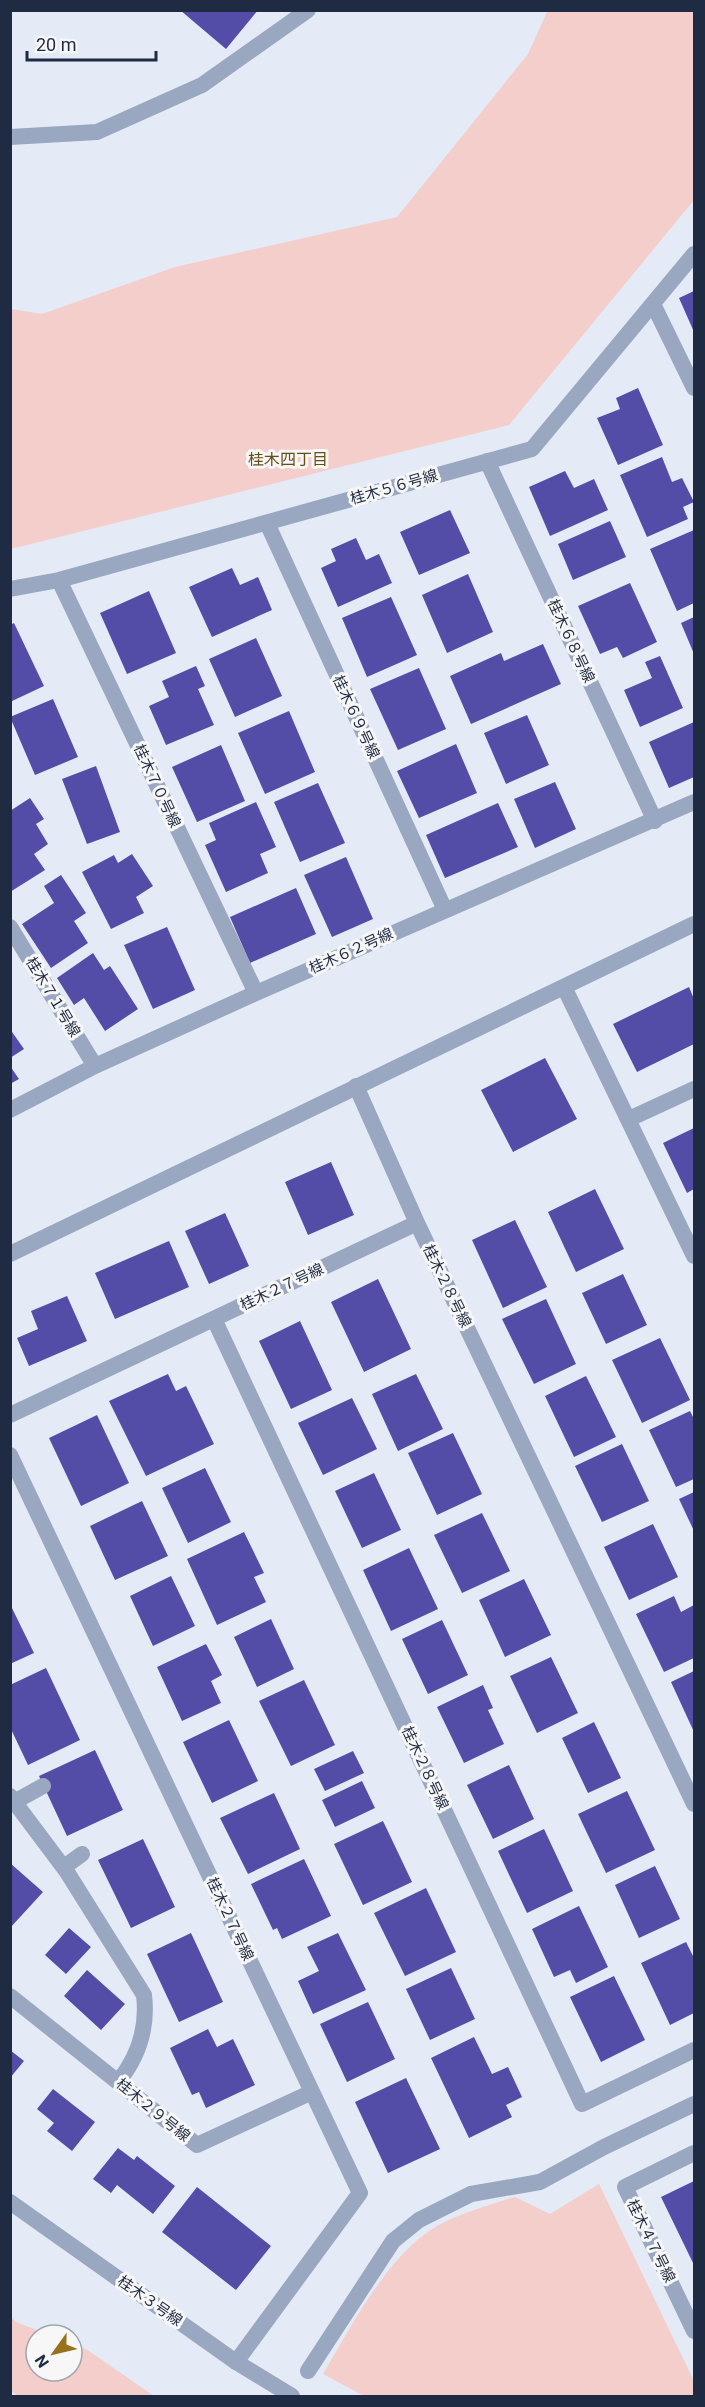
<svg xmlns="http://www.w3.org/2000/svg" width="705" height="2407" font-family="Roboto,'Noto Sans JP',sans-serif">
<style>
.green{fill:#f4cecb}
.building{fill:#544da8}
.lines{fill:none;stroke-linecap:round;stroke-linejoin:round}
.service{stroke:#99a7c0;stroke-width:16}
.pedestrian{stroke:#99a7c0;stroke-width:16}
.minor{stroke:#99a7c0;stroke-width:16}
.tertiary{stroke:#99a7c0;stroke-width:16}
.labels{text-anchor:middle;stroke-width:6;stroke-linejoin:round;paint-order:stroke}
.street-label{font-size:15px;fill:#1f2b42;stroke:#f7f7f7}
.neighbourhood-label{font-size:16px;fill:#684e14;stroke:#f7f7f7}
</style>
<rect width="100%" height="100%" fill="#e4eaf6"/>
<path class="green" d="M548,10L694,11V200L509,425L11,549V309L42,314L175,267L397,217L528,54Z
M599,2184L694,2381V2396H364L323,2374C351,2327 388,2254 437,2226C461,2213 489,2205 515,2197L550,2214Z
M11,2317L16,2322L50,2335H36V2371H72V2343L86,2349L154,2396H18L11,2391Z"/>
<path class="building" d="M180,10H258L226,49Z
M694,291V332L679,298Z
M638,388L663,445L618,465L597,418L620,409L616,398Z
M662,457L672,482L682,478L694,502L683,507L688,519L647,537L620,475Z
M565,471L574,488L594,479L608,510L550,536L529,487Z
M450,510L470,553L419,575L400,532Z
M610,521L626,557L573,580L558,544Z
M694,530V603L677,611L650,549Z
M356,538L366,560L379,554L392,583L338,607L321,568L336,561L331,549Z
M232,568L240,585L258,577L272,610L212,637L189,587Z
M468,574L493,632L447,653L422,595Z
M630,583L657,642L623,658L617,647L600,654L578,606Z
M149,591L176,653L127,674L100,613Z
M391,597L417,655L367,677L342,618Z
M694,617V654L681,623Z
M14,623L44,686L10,702V625Z
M256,638L282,696L235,717L209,659Z
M543,644L561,684L471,724L450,676L501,653L504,661Z
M660,656L683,708L640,727L624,690L652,678L645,662Z
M196,666L205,686L198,689L214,725L166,745L149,706L169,697L162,681Z
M419,668L446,729L398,750L370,689Z
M53,699L78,757L35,775L10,717Z
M289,711L315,772L265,794L238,733Z
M527,715L549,765L506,784L484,733Z
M694,722V777L669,788L649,742Z
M456,744L477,793L419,818L397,771Z
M221,745L245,801L197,822L172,767Z
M96,766L120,832L87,844L62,779Z
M555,782L576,829L535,848L514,799Z
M318,783L345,843L300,862L274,802Z
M30,798L44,819L36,824L48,844L34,854L45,870L10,892V811Z
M256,802L276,847L260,854L268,873L226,892L205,845L216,840L209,823Z
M498,803L518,847L445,878L426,835Z
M132,854L153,886L136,897L144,913L111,929L82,872L114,855L118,863Z
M346,857L373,919L332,937L304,875Z
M61,875L86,913L74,921L88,943L51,968L22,924L54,903L44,886Z
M296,888L316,934L250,963L230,917Z
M167,927L195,990L153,1009L124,945Z
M93,953L104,970L110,966L138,1009L105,1031L84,998L74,1005L57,978Z
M689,987L694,999V1044L637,1072L613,1024Z
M10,1029L24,1049L10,1058Z
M545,1058L577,1119L513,1152L481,1090Z
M10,1066L19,1079L10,1084Z
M694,1128V1189L687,1193L663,1143Z
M331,1162L354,1215L308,1235L285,1182Z
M595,1189L624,1249L576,1272L548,1212Z
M225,1213L249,1266L209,1284L185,1231Z
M515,1220L547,1287L503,1308L472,1240Z
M169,1241L189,1287L115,1319L95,1273Z
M623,1274L647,1325L606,1344L582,1293Z
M378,1279L411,1349L364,1372L331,1302Z
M67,1296L87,1341L29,1366L17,1338L38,1329L31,1311Z
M546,1299L576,1364L534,1384L502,1319Z
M300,1321L332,1390L291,1409L259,1341Z
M660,1338L690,1400L642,1423L612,1360Z
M168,1374L176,1391L186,1386L214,1444L146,1476L109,1401Z
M416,1374L443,1429L398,1451L372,1394Z
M586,1376L616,1437L574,1457L545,1396Z
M352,1398L377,1449L323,1475L298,1423Z
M690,1411L694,1419V1479L676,1487L649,1430Z
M97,1415L129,1483L81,1506L49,1438Z
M453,1433L482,1494L437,1515L408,1453Z
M622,1444L649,1501L602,1522L575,1466Z
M205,1468L231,1522L188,1543L162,1488Z
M374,1473L401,1530L362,1548L335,1491Z
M694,1492V1531L679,1499Z
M142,1501L168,1556L115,1580L90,1526Z
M482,1513L510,1571L462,1593L434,1535Z
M653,1524L678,1577L629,1600L604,1547Z
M244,1532L264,1573L254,1577L266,1602L217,1625L187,1559Z
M409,1548L438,1609L391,1631L363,1570Z
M171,1576L195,1626L153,1646L130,1596Z
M524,1579L551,1635L505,1657L479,1600Z
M674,1596L681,1612L694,1605V1658L664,1672L636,1614Z
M10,1604L34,1653L10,1664Z
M271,1619L294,1669L257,1687L234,1637Z
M442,1620L468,1675L428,1694L402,1639Z
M206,1644L222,1675L211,1681L221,1703L182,1721L157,1667Z
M551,1657L578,1713L537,1733L510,1676Z
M46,1668L80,1740L28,1765L10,1727V1685Z
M694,1671V1732L671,1682Z
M304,1680L335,1745L291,1766L259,1701Z
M483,1685L493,1708L488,1710L504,1744L464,1763L437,1707Z
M229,1720L258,1781L212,1803L183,1742Z
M594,1722L621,1778L588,1793L562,1738Z
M95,1750L123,1810L67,1836L39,1776Z
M353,1751L364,1773L325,1791L314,1769Z
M509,1765L534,1819L493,1839L467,1785Z
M362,1781L375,1808L335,1827L322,1800Z
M627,1791L655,1850L606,1873L578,1814Z
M274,1793L300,1849L248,1874L220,1818Z
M383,1821L412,1882L363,1905L334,1844Z
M544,1829L573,1891L527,1913L498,1851Z
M143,1839L175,1907L131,1928L98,1860Z
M304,1859L331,1916L282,1939L277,1928L273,1930L251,1884Z
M10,1863L43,1892L10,1928Z
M655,1866L680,1919L639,1938L615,1885Z
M426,1888L456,1952L405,1976L374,1913Z
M579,1906L608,1967L576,1983L570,1970L554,1977L532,1929Z
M69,1928L91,1947L66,1974L45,1955Z
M191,1933L223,2002L179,2022L147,1954Z
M338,1933L366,1990L313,2014L298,1981L319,1971L307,1947Z
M686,1942L694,1958V2013L670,2025L641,1963Z
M451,1968L475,2019L430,2040L406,1989Z
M87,1970L125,2004L101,2030L64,1996Z
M614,1976L645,2040L601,2062L570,1997Z
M368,2002L395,2059L347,2082L320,2024Z
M208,2029L217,2047L233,2039L255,2085L206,2108L199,2092L192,2095L170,2048Z
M474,2037L492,2074L508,2067L522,2097L506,2105L512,2117L469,2138L431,2058Z
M10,2050L24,2061L10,2078Z
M406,2078L440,2149L388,2173L355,2102Z
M53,2089L95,2122L72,2151L47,2131L54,2123L37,2109Z
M118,2148L134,2160L137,2156L175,2186L153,2214L117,2185L111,2193L93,2179Z
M694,2181V2265L661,2197Z
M197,2187L271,2246L236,2290L162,2232Z"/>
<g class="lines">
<path class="service" d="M10,1796L67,1872L144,1995C148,2028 139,2056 118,2082
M16,1801L43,1786
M64,1867L82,1854"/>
<path class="pedestrian" d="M308,2371L393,2241L419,2220L471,2194L540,2182L604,2147L694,2104"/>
<path class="minor" d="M10,137L97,132L202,85L308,10
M654,306L694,388
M487,461L655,821
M267,523L445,910
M59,580L256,993
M10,589L59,580L532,449L694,254
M10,927L95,1066
M565,989L694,1256
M10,1110L95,1066L256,993L694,802
M629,1119L694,1089
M417,1223L694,1804
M214,1319L582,2104L694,2050
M10,1415L417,1223L356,1086
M10,1455L360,2193L236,2362
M10,1996L197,2145L312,2092
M694,2153L625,2187L694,2331"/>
<path class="tertiary" d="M10,1254L694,924
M10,2202L236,2362L292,2396"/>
</g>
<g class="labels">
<g class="street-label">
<text transform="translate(394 487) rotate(-16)" y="5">桂木５６号線</text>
<text transform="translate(571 641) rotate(65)" y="5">桂木６８号線</text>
<text transform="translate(356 717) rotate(65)" y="5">桂木６９号線</text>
<text transform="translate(157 786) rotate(65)" y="5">桂木７０号線</text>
<text transform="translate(351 951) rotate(-24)" y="5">桂木６２号線</text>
<text transform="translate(53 997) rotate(59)" y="5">桂木７１号線</text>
<text transform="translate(447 1286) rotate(64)" y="5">桂木２８号線</text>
<text transform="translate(282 1287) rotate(-25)" y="5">桂木２７号線</text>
<text transform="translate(425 1768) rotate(65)" y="5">桂木２８号線</text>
<text transform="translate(230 1919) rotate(65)" y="5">桂木２７号線</text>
<text transform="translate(153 2110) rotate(39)" y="5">桂木２９号線</text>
<text transform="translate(651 2241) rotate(64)" y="5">桂木４７号線</text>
<text transform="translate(150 2301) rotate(35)" y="5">桂木３号線</text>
</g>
<g class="neighbourhood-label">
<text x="288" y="465">桂木四丁目</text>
</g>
</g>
<rect width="705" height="2407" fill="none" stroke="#1f2b42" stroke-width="24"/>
<g transform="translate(54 2353) rotate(236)"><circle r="28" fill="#f7f7f7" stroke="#a1a5af" stroke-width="1.5"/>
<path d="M0-4.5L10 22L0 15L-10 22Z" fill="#97711b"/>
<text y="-9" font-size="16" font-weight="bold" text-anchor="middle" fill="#1f2b42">N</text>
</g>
<path d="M27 51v9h129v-9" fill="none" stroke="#1f2b42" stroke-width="3"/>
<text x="36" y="51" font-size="18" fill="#1f2b42" stroke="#f7f7f7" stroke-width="4.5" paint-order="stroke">20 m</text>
</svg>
